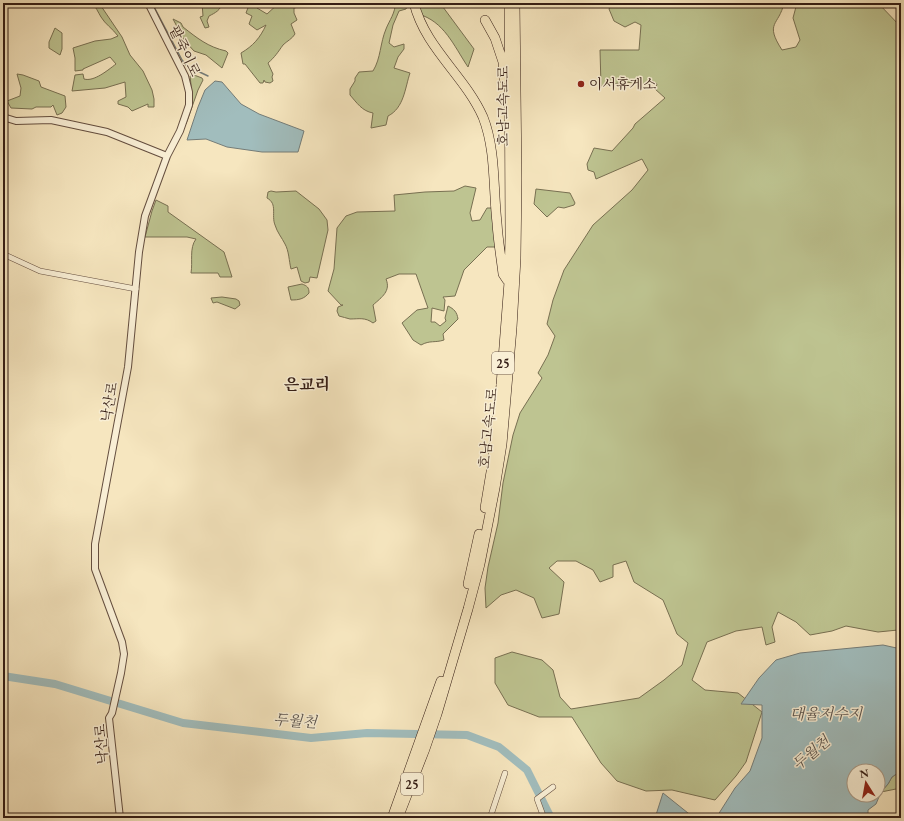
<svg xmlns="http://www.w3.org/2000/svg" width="904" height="821" font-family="'EB Garamond','Noto Serif KR',serif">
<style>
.green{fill:#bec491;stroke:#787052}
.water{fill:#a1bdbd;stroke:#757d79;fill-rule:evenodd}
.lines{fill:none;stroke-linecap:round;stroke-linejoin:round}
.stream{stroke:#757d79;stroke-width:1.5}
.river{stroke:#a1bdbd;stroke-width:8}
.minor-casing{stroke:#644e3f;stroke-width:6}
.tertiary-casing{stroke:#644e3f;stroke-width:8}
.motorway-casing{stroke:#331c14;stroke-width:10}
.minor{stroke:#f9efd5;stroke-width:5}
.tertiary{stroke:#f9efd5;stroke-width:6}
.motorway{stroke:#f6e6bf;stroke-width:9}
.poi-dot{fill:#8f2418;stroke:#f9efd5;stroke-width:1.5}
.labels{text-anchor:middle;stroke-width:3;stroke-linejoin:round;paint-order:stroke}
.shield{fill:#f9efd5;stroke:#6e5b4e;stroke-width:1}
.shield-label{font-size:13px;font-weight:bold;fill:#331c14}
.street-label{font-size:14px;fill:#331c14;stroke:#f9efd5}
.poi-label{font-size:14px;fill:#331c14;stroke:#f9efd5;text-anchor:start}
.water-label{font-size:15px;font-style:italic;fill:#5a544f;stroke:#f9efd5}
.quarter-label{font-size:16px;font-weight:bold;fill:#331c14;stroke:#f9efd5}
</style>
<rect width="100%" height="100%" fill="#f6e6bf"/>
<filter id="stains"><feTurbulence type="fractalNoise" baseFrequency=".005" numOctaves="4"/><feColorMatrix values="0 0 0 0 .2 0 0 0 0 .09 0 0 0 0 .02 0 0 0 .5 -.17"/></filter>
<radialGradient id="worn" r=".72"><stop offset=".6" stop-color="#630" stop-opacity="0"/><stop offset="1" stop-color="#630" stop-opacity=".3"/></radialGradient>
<path class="green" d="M92,3H99L122,37L130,55L143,71L152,90L154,99V107H148V104L132,111L128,107L118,104V101L126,97L125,82L105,88L72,91L75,75L83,74L84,79C94,82 108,70 116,64L110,57L83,69V70L75,71V58L73,48L95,41L111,39L118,36C113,29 105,24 101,17C98,12 96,7 92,3Z
M202,3H222C221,10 215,13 209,16L207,21L209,27L205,28L200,17L203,16Z
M252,3H255L257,8L267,14L279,3H304L303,6L294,8V13L297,20L291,24L295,34C292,39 287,41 283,45C278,52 275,57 268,63L273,74L272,77L273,81L270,83L265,82L264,80L263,83H260L245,64H243L241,53C253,46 260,38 266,25L257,30L249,24L252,16L246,13L249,5Z
M395,3H409L406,9L399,11L393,25L389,43L394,47L404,44V49L398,57L394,68L410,73C405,88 404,108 388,116L386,125L371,128L373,113C362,111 357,103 350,95V89L355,81V78L359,72L373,71C381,58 380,43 386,29C389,21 396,12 395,3Z
M415,3H440L474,49L468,67C454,46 444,21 418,14Z
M612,3H784C779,26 764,22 782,50L796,47L800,40L793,18L797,3H878L901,27V627L898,630L878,632L846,626L832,631L810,635L796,622L778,612L772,627L775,642L766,645L762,627L736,631L707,642L692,680L705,690L738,693L762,712L746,762L736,776L715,800L672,790L646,791L617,781L601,763L572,717H539L508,705L495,683V658L512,652L542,660L553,670L560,697L571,709L639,698L664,680L682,665L688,643L677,634L663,600L634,582L626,561L613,565V577L600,582L593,570L576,561H557L549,568L564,582L559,614L542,618L534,598L516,590L501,595L486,608L485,588L488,567L498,523L503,483L513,435L520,413L542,378L538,373L548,355L555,336L547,324L553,300L564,270L593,225L632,190L648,170L642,159L596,179L594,172L588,170L587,164L594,148L612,151L633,128L635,124L665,98L655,89L657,84L649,79L645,84L625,82L601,86L600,50H639L641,25L635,22L625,27L614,21L609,9Z
M173,19L181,23L183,27C197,38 208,47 226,51L228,53L222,68L206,55L194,51L184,40Z
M55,28L62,33V49L60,55L49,48V42Z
M17,74L23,75L39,81L41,87L65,96L66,107L62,113L57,115L53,105L51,107H36L32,109L11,108L7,101L20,96L21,88Z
M194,75L202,78L203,80L198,90L186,124L184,126C191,106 193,98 190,76Z
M465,186L476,188L470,213L472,221L480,220L487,208H497L499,247H487L464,270L455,296L443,297L445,300L444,311L432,308L431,322H435L440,326L446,321L445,318L448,306C454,309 457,312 458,319L443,334L444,340C435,343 430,340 421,345L413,340L402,323L417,310L428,308L416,274H399L386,279C391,291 382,297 373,305L376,321L373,323C365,317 359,319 350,319C346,318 343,317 339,316L337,311L338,307L343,305H341L328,291L334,269L337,228L346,216L357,212L395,211L394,195L425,192L454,191Z
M536,189L570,193L575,203L574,205L564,208L558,207L547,217L534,204Z
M271,191L276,192L296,191L319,209L327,220L328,230L317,278L310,277L309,282L305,283L301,281L297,267L291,269C289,261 289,251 285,244C282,238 277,232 275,225C271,215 278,204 267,198L268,192Z
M156,200L168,206V212L224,252L232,277H220L218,273H191C193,262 189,248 196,239L187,237H145L152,211Z
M302,284C307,286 309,287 309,293C304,299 299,300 291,300L288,287Z
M222,297L236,299L239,301L240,305L235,309L217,302L213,303L211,298Z
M901,771V788L881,792L888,784L892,777Z"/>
<path class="water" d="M215,81L222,82L241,104L259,114L304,131L298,152H262L227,147L206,139L187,140L198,107L205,90Z
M883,645L901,649V771L892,777L888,784L881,792L876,804L868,810V813L863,818H716L735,788L750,771L762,738V705L741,704L759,678L776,660L800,653ZM854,771H878V795H854Z
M663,793L693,817L703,818H655Z"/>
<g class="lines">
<path class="stream" d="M152,3L182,60L187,66L208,76"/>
<path class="river" d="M3,676L55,684L183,723L311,738L367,733L467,735L499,747L527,770L551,818"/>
<g class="minor-casing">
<path id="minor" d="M3,254L40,271L136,289
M490,818L505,773
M544,818L537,799L553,787"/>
</g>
<g class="tertiary-casing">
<path id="tertiary" d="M3,117L16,121L51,120L107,132L167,156
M120,818L109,718L112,713L121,673L124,654L122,642L95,569V544L128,367L139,252L145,216L167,156L180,131L189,105V92L185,76L148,3"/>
</g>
<g class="motorway-casing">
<path id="motorway" d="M414,3C425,48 465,76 483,117C496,150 493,188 497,223C498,240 501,257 503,274L507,280
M485,20L495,38L503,62L504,79
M485,508L491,472L501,385L509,282L510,237L509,3
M468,584L479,534
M392,818L441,681
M398,818L425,749L437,714L468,609L480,564L495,488L502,444L512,328L516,258L517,179L515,3"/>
</g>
<use href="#minor" class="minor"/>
<use href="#tertiary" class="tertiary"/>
<use href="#motorway" class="motorway"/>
</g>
<circle class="poi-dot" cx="581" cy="84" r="4"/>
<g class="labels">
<g class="shield">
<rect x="492" y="352" width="22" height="22" rx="3"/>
<rect x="401" y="773" width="22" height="22" rx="3"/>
</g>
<g class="shield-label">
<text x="503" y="368">25</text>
<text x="412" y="789">25</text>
</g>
<g class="street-label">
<text transform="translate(185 51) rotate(65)" y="5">팥죽이로</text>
<text transform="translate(503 106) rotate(-90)" y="5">호남고속도로</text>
<text transform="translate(109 402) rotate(-80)" y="5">낙산로</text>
<text transform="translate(488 428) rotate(-84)" y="5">호남고속도로</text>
<text transform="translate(101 744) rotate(-94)" y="5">낙산로</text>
</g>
<g class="poi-label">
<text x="589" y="89">이서휴게소</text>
</g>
<g class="water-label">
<text x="826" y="719">대율저수지</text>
<text transform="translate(295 721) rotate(4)" y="5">두월천</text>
<text transform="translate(811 753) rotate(-40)" y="5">두월천</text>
</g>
<g class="quarter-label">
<text x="307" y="390">은교리</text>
</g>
</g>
<rect width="904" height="821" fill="none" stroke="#f6e6bf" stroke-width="16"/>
<rect x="4" y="4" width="896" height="813" fill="none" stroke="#331c14" stroke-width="2"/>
<rect x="8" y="8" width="888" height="805" fill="none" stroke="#331c14"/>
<g transform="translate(866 783) rotate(349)"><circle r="19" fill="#f9efd5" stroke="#aa9b88"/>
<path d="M0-3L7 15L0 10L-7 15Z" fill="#8f2418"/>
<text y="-6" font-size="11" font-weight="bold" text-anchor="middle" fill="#331c14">N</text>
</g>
<rect width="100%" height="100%" filter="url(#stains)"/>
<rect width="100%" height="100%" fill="url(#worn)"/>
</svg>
